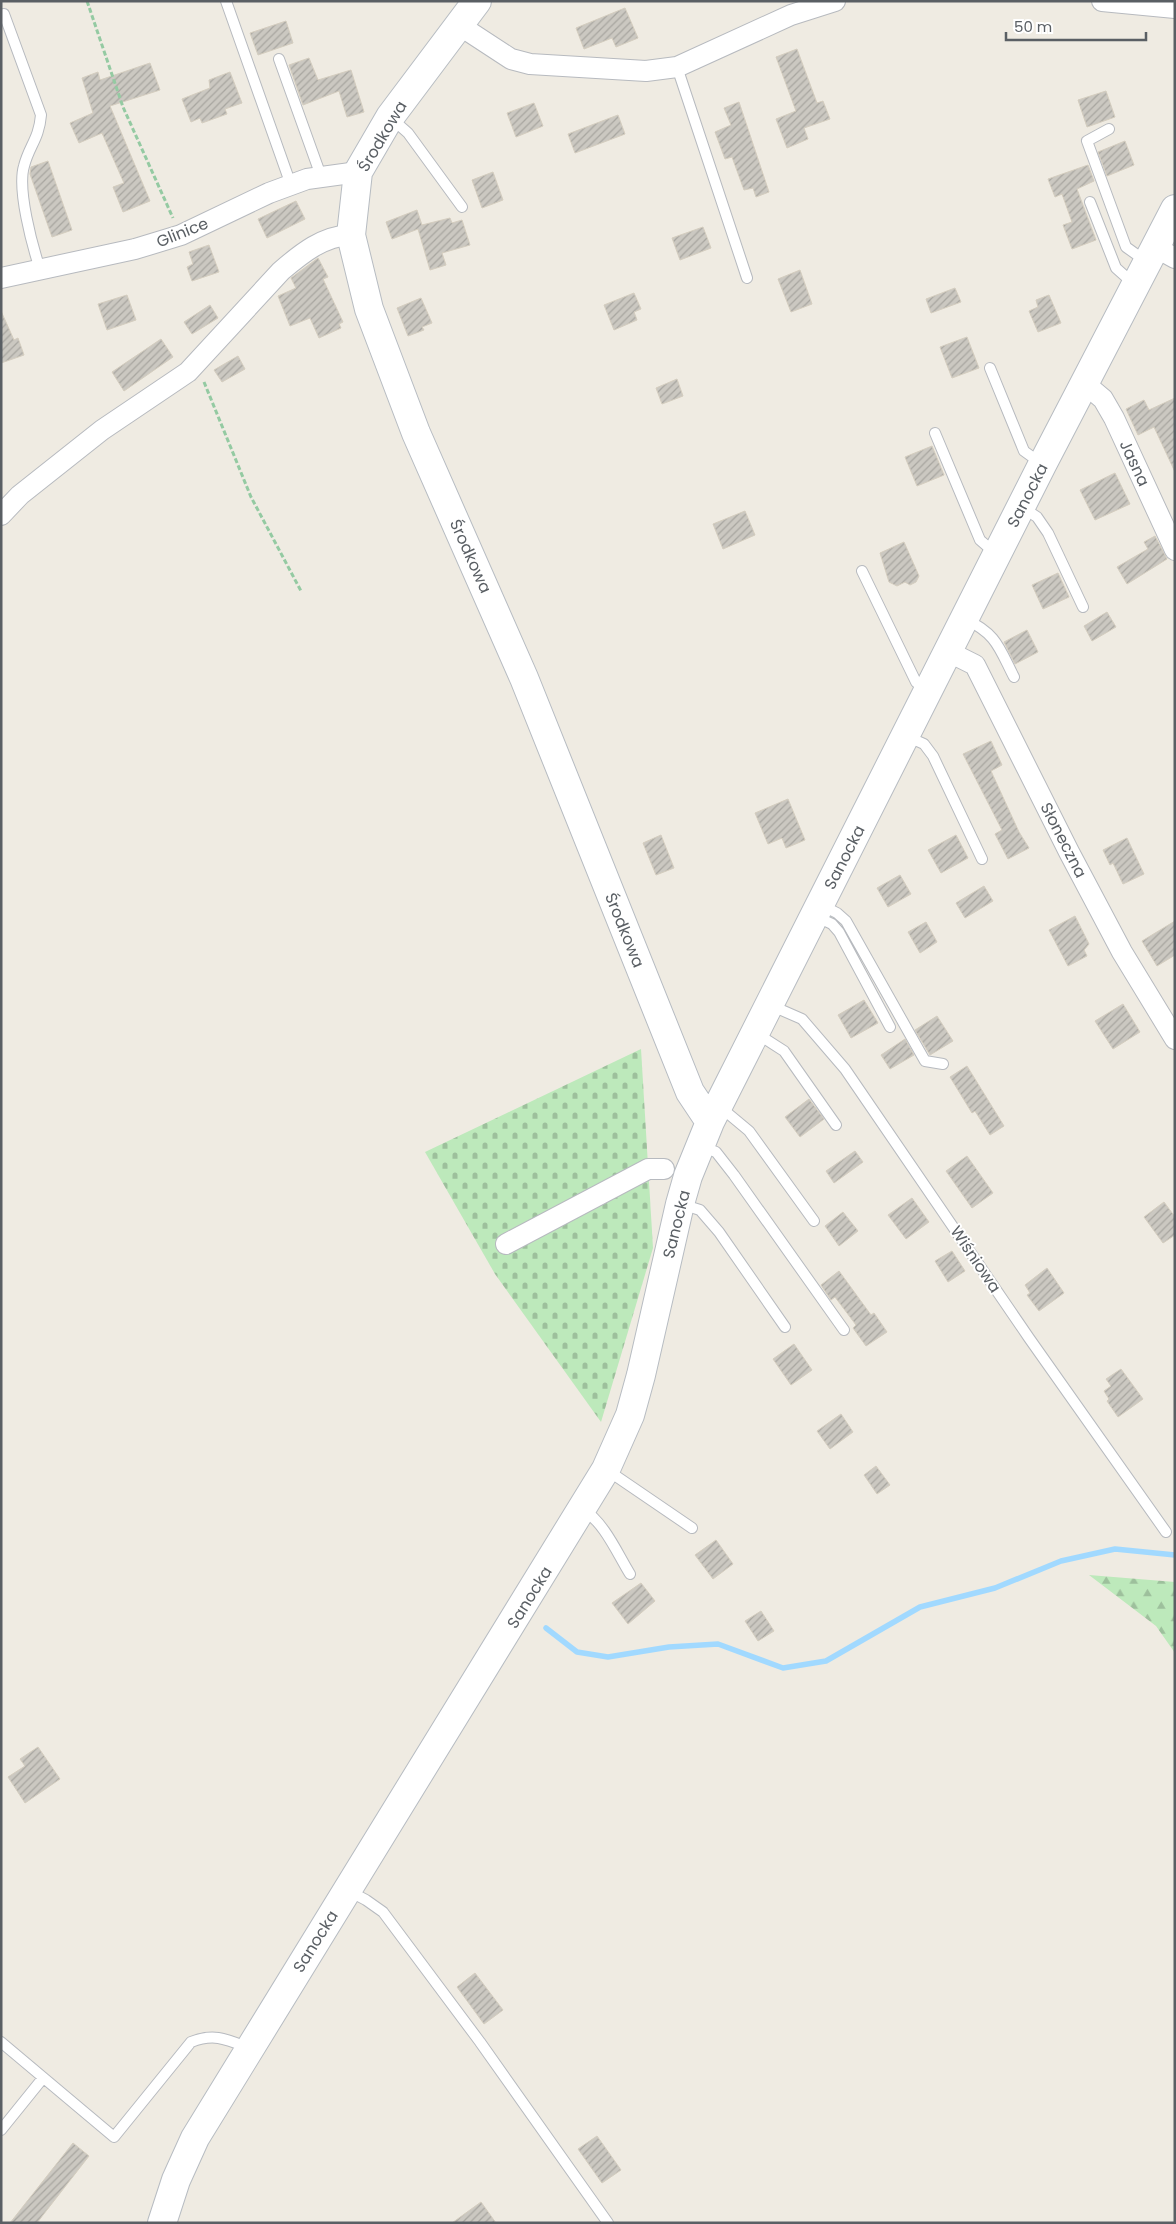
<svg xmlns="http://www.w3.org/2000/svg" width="1176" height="2224" font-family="Poppins,sans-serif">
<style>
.forest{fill:url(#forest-firs)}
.cemetery{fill:url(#cemetery-stones)}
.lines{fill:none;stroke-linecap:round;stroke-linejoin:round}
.stream{stroke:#a1d9ff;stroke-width:5.5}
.building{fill:url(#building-hatch);stroke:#d4cdbf}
.lane-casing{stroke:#b7babf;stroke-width:12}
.street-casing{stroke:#b7babf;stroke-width:22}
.secondary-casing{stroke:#b7bcc2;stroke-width:30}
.path{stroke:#94caa2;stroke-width:3;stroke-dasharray:5 2.5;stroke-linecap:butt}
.lane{stroke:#fff;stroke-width:10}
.street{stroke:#fff;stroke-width:20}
.secondary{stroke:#fff;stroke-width:28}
.labels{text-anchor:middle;stroke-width:4;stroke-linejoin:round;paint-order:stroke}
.street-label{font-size:16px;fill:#5a5f64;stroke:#fff}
</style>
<defs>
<pattern id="forest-firs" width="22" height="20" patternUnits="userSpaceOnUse" patternTransform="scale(1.25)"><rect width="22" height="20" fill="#bde9bb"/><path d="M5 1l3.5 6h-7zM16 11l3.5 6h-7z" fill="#9dc09c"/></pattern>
<pattern id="cemetery-stones" width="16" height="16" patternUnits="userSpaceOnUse" patternTransform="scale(1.25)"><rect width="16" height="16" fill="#bde9bb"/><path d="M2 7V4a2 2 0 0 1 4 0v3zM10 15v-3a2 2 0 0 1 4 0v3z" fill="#9dc09c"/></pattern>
<pattern id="building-hatch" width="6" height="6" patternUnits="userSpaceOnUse" patternTransform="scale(1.25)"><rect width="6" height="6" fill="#cbc8c1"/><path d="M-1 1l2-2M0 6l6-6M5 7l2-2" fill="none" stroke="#a8a6a0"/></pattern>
</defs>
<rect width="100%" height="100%" fill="#efebe2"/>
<path class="forest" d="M1089,1575L1175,1582V1653L1156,1626Z"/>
<path class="cemetery" d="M641,1049L653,1248L601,1422L495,1274L425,1152Z"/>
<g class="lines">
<path class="stream" d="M546,1628L577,1652L608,1657L669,1647L718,1644L783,1668L826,1661L920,1607L995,1588L1061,1561L1115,1549L1175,1555"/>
</g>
<path class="building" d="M625,8L638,38L616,47L612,38L584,49L576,28Z
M286,21L293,43L258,55L250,33Z
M797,49L817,103L823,101L830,119L804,128L808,139L787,148L776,119L796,111L776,57Z
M309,58L318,80L351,70L364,112L347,117L339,91L303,105L289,65Z
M150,63L160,90L110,106L150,201L123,212L113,187L124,183L102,133L79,143L70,123L93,113L82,78L98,72L100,80Z
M230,72L242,103L225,109L227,114L202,123L200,118L191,122L182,99L210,88L209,80Z
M1106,91L1115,117L1087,127L1078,100Z
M739,102L769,192L756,197L753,188L744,190L732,157L725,159L715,132L731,125L724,108Z
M534,103L543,126L516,137L507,113Z
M618,115L625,134L575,153L568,134Z
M1125,141L1134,165L1107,176L1098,152Z
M48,161L72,230L52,237L30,174L31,167Z
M1088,165L1094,181L1077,189L1096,240L1072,249L1063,225L1072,222L1062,194L1055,197L1048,179Z
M493,172L503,200L482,208L472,180Z
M296,201L305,219L267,238L258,219Z
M417,210L422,225L450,218L452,223L462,220L470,245L442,253L446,265L430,270L418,229L392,239L386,222Z
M703,227L711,248L680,260L672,238Z
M209,245L219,272L192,281L187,267L193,264L189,252Z
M318,258L328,277L323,279L343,322L339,324L341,328L319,338L310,318L290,326L278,296L296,288L291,278Z
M800,270L812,304L791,312L778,279Z
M955,288L961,302L931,313L926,299Z
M634,293L641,309L634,312L637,320L614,330L604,305Z
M127,295L136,320L107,330L98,304Z
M1049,295L1061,323L1038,332L1029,311L1038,307L1036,300Z
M421,298L432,323L422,327L424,330L408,336L397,308Z
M210,305L218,318L192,334L184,322Z
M1,311L14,340L18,338L24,355L1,363Z
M967,337L979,368L952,378L940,347Z
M161,339L173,357L124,391L112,372Z
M238,356L245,369L222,382L214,370Z
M677,379L683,396L662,404L656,388Z
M1175,398V472L1154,427L1138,435L1126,409L1144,400L1149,410Z
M932,446L944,475L917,486L905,457Z
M1115,473L1130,504L1095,520L1080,490Z
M745,511L755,535L723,549L713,524Z
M1155,536L1167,559L1127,584L1117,567L1148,549L1144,542Z
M904,542L919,576L916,582L910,585L905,582L897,586L889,582L880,553Z
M1058,573L1069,597L1043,609L1032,585Z
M1107,612L1116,627L1092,641L1084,626Z
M1027,630L1038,652L1015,664L1004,642Z
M991,741L1002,765L991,771L1019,832L1029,848L1008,859L995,834L1002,830L963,754Z
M788,799L805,840L786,848L782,838L768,844L755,813Z
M661,835L674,868L656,875L643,843Z
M956,835L968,858L941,873L928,850Z
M1127,838L1144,874L1123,884L1113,863L1110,865L1103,850Z
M900,875L911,894L888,907L877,888Z
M984,886L993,901L965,918L956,903Z
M1075,916L1089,944L1084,950L1087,956L1068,966L1049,930Z
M1175,921V955L1157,966L1142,941Z
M926,922L937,942L920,953L908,932Z
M864,1000L878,1023L851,1038L838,1015Z
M1123,1004L1140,1032L1113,1049L1095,1021Z
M937,1016L953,1041L930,1055L915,1030Z
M905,1039L914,1055L890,1069L881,1055Z
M967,1066L1004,1126L990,1135L975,1111L972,1113L950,1077Z
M809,1099L824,1119L800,1137L785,1117Z
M855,1151L863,1162L834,1183L826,1171Z
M967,1156L993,1193L972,1208L946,1171Z
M912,1198L929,1222L906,1239L888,1215Z
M1164,1202L1175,1217V1235L1163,1243L1144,1217Z
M843,1212L858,1231L839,1246L825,1226Z
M952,1251L965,1271L948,1282L935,1261Z
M1047,1268L1064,1293L1039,1311L1027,1295L1030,1293L1025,1285Z
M839,1271L871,1315L874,1313L887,1332L866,1346L853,1328L856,1325L835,1297L831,1300L821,1285Z
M794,1344L812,1370L791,1385L773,1359Z
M1121,1369L1143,1399L1118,1417L1107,1401L1109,1399L1104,1391L1111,1386L1106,1379Z
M841,1414L853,1432L830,1449L817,1431Z
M876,1466L890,1485L877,1494L864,1475Z
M716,1540L733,1564L713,1579L695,1555Z
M641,1583L655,1601L628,1624L612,1603Z
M761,1611L774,1631L758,1641L745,1621Z
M38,1747L60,1779L25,1803L8,1777L25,1766L20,1759Z
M475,1973L503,2010L484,2024L457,1987Z
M597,2136L621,2170L602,2183L578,2149Z
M73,2143L89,2156L43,2215L37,2223H10Z
M481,2202L496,2223H452Z"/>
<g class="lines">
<g class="lane-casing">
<path id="lane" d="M226,1L291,185
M4,14L41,115C39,139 29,146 24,166C17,189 32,245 40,269
M279,59L321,176
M677,67L747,278
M391,118L408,133L462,207
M1109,129L1087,141L1126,247L1147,262
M1090,202L1116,268L1135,285
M990,368L1024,451L1042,464
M935,433L980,540L995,553
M1022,507L1037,517L1048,533L1083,607
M862,571L916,682L926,690
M965,619C997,634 999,648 1014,677
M906,736L924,744L933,756L982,859
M821,905L837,913L846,921L925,1061L943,1064
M815,916L832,924L839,932L890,1027
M770,1005L802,1019L845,1069L1029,1338L1166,1532
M756,1033L784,1051L836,1125
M719,1106L749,1131L814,1221
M701,1146L716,1152L734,1175L844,1330
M681,1204L700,1210L719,1232L785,1327
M607,1470L692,1528
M583,1509C605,1524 616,1551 630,1574
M347,1890L366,1900L383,1912L480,2042L608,2223
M1,2042L114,2137L191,2042C214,2033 226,2039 249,2048
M1,2130L43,2078"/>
</g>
<g class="street-casing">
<path id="street" d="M1102,1L1175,8
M459,25L511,59L530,64L646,71L677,67L791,15L835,1
M1155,247L1175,258
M1,278L135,249L181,235L269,193L307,179L358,172
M1084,383L1103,399L1114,418L1175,550
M1,515L20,495L102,430L188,372L281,271C302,253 323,236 351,235
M947,651L975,665L1069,852L1122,952L1175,1039
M506,1244L648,1169H664"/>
</g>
<g class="secondary-casing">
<path id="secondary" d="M477,1L390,117L358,172L351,235L369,309L416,433L524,678L690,1092L710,1122
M162,2223L176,2180L195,2138L606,1469L630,1415L641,1375L680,1204L688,1176L710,1122L1042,465L1175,209"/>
</g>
<path class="path" d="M87,1L123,107L173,218
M204,382L251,497L301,591"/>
<use href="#lane" class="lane"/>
<use href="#street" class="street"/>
<use href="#secondary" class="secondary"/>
</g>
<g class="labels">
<g class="street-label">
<text transform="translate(382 136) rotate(-59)" y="6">Środkowa</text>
<text transform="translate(182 232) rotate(-22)" y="6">Glinice</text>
<text transform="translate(1135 463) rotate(65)" y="6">Jasna</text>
<text transform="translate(1027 495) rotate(-63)" y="6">Sanocka</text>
<text transform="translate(471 556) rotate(66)" y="6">Środkowa</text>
<text transform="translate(1064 840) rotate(63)" y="6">Słoneczna</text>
<text transform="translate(844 857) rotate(-63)" y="6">Sanocka</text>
<text transform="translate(625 930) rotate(68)" y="6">Środkowa</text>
<text transform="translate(676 1224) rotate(-76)" y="6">Sanocka</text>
<text transform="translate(976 1259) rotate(56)" y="6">Wiśniowa</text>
<text transform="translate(529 1597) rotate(-58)" y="6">Sanocka</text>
<text transform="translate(315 1941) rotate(-58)" y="6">Sanocka</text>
</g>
</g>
<rect width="1176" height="2224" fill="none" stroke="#5a5f64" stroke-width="5"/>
<path d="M1006 32v8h140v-8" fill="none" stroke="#5a5f64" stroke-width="2.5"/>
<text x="1014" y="32" font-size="15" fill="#5a5f64" stroke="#ffffff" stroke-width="4" paint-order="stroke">50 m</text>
</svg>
